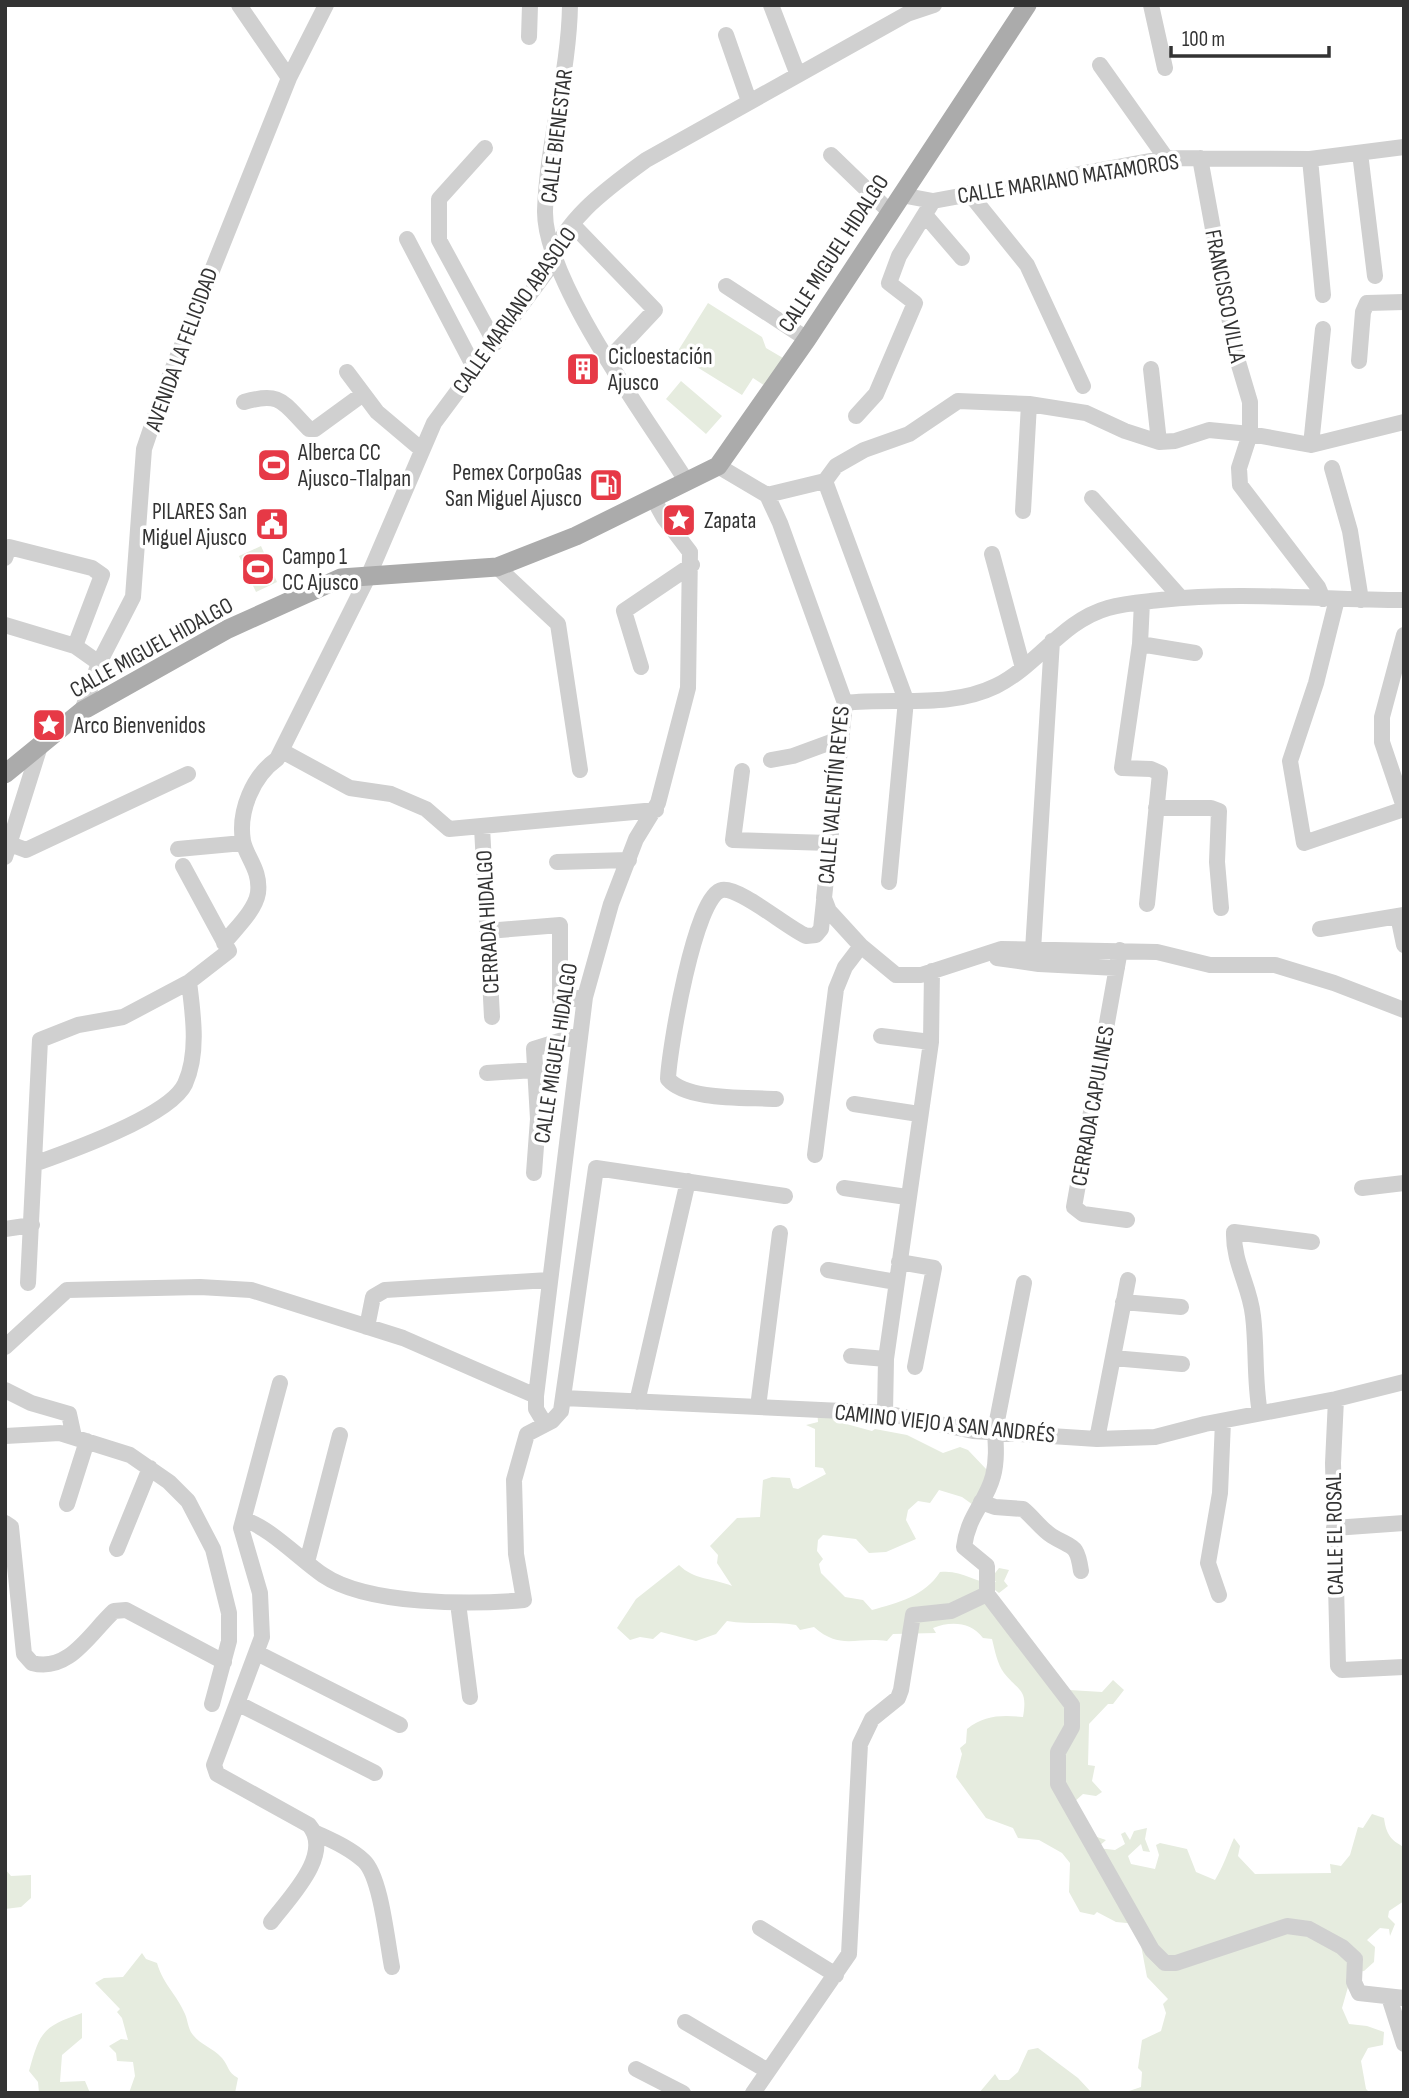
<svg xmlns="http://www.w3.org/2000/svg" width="1409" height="2098" font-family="'Sofia Sans Condensed',sans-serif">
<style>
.green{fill:#e6ecdf}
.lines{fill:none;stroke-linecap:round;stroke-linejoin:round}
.minor{stroke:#d0d0d0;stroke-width:16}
.major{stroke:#ababab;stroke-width:19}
.labels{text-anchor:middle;stroke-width:7;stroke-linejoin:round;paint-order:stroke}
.street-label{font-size:23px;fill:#333;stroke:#fff}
.poi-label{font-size:23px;fill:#333;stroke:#fff;text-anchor:start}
</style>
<rect width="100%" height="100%" fill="#fff"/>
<path class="green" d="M708,303L762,337L766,348L783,358L765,386L753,378L742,395L676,354Z
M681,381L722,416L706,434L666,399Z
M261,546L277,582L256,592L239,556Z
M817,1408L839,1422L872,1431L875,1429L907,1435L943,1453L960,1447L968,1450L987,1470L976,1507L962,1497L939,1490L930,1503L918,1501L908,1510L906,1520L916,1539L886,1552L869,1553L856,1539L823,1535L818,1540L817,1551L823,1559L819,1564L821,1573L845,1597L863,1600L872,1610C897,1603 925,1596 940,1572C964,1569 978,1586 996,1582L992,1577L999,1568L1009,1570L1004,1581L1008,1586L999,1593L995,1590L991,1594L1069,1690L1102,1692L1113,1680L1124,1690L1113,1704H1108L1089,1724L1088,1765L1095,1766L1092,1781L1102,1792L1096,1796L1083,1794L1073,1803L1091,1835L1106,1840L1097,1848L1115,1850L1125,1844L1121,1834L1125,1832L1130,1840L1134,1831L1147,1828L1145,1839L1150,1852L1143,1851L1141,1844L1128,1856L1131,1864L1155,1869L1159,1855L1156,1845L1160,1843L1187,1849L1196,1872L1215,1880C1223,1867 1228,1852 1234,1838L1240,1846L1238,1856L1255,1874L1331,1873L1330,1864L1341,1866L1350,1855L1358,1827L1363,1828L1372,1814L1384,1818C1386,1833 1390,1840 1404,1847V1901L1389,1911L1388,1917L1395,1924L1390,1936L1389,1929L1380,1928L1367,1940L1375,1947L1374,1962L1364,1971L1352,1973L1342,2008L1349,2024L1367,2026L1384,2032L1383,2045L1368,2048L1361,2061L1366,2089L1370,2093H1123L1141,2087L1142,2072L1138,2068L1142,2040L1161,2031L1166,2013L1163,2004L1168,1999L1147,1977L1137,1924L1116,1922L1097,1912L1094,1915L1080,1912L1069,1892L1070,1863L1062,1853L1039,1840L1018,1838L1013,1828L986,1818L956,1777L962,1754L960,1748L966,1743L967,1729C984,1715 1002,1715 1023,1717C1028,1688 1019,1692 1004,1673C997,1663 995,1651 992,1639L983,1638C971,1622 951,1621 933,1628L936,1633L893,1634L887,1641C857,1636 841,1651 814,1627L800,1630L796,1625C772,1621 751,1625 727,1621L716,1634L696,1641L661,1632L653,1639L640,1637L630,1640L617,1628L636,1599L679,1565C694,1580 713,1578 732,1586L717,1563L718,1555L710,1546L737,1518L760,1517L763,1480L772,1477L790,1478L793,1488L798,1489L826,1474L823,1468L815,1467V1429L806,1425L818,1422Z
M5,1869L11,1876L31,1875V1898L21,1907L5,1909Z
M142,1953L146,1959L157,1963C164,1986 176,1993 185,2014C188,2021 188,2029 193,2035C201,2045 213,2048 222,2058C229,2066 227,2072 238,2078L235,2093H129L135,2076L133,2062L117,2061L116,2053L109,2046L121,2039L128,2040L122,2018L117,2012L120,2009L95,1983L104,1978L123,1977Z
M82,2013V2038L62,2055L60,2082L85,2081L90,2093H39L38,2082L29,2071C40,2032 42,2027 82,2013Z
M1038,2048L1078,2078L1092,2093H979L995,2074L999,2080H1009L1018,2072L1028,2050Z"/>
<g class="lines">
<path class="minor" d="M239,5L289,78
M570,5C569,74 547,142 545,211C544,281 648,420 687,482
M771,5L798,75
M1151,5L1165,68
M726,35L749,101
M529,37L530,5
M1100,65L1166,158
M485,148L439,199V240L495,343
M1360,153L1375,276
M831,155L890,212
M1200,158L1236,355L1250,402V434L1239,468L1240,485L1318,587L1323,599
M1310,159L1323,295
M969,193L1027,265L1083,386
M901,195L933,201L1166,158L1310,159L1404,147
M925,215L962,258
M572,224L655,310L609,359
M407,239L475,369
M726,286L807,339
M1359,361L1363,312L1367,303L1404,302
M1151,369L1159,442
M347,372L377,412L422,450
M244,402C282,391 283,403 309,429H315L363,394
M856,416L876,394L915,303L889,283L899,256L933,201
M1311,445L1323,329
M718,466L767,495L780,523L845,703L824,898L829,911L861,946L896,975H921L1001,949L1157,952L1210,965H1275L1334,983L1404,1010
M1332,468L1350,531L1361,600
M825,481L906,700L889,882
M767,495L825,481L836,466L864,450L909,434L958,401L1029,404L1086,413L1125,431L1159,442L1175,441L1209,430L1250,434L1311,445L1404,422
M1092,498L1181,598
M1023,511L1029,404
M992,554L1023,668
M5,558L9,547L92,568L102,575L75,646
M497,567L558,624L580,770
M1337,599L1316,683L1290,761L1304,843L1404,809
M1142,602L1140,644L1122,768L1151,769L1160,773L1147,904
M5,625L75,646L99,663
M1404,635L1382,717V742L1404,807
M1140,644L1195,653
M641,667L624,611L692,565
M845,703C895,697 949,709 996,686C1037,666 1062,621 1108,608C1125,603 1143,602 1160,600C1242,591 1322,600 1404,600
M82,711L99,663L133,597L144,449L163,393L289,78L326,5
M282,751L350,788L391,794L426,809L449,829L656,810
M771,760L793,756L842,738
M742,771L733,840L830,843
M1156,808H1211L1219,811L1217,862L1221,908
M482,827L492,1017
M10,844L26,850L188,774
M178,849L243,843
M5,857L40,746
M557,862L629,860
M1398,916L1404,945
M1320,929L1404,915
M487,931L560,925V1000L585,997
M224,943C235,929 255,911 258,893C261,870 246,857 243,841C238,811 253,776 277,759L368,577L434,423L547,271C560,222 606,189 646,160L907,14L934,5
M1033,950L1052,641
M1120,950L1074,1207L1083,1214L1127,1220
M997,958L1039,964L1117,968
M881,1036L931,1042
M487,1073L535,1070
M776,1099C746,1097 687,1101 668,1079C669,1051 695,894 722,890C740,887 786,927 806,936L816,935L821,929L824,901
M854,1104L919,1114
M815,1155L836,989L845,967L861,946
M34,1164C68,1152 170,1116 185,1084C199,1054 193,1014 189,982L229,951L183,866
M534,1173L538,1119L534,1049L579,1035
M844,1188L907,1197
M1362,1188L1404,1183
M5,1229L32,1225
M899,1262L934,1268L915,1367
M828,1270L896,1282
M28,1283L40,1040L78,1025L123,1017L189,982
M1123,1302L1181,1307
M367,1327L373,1297L385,1290L549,1280
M5,1347L67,1290L200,1287L251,1290L403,1338L536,1396
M851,1356L886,1359
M1113,1358L1182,1364
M5,1390L31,1403L69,1414L74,1437
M563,1398L885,1413L973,1431L1097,1439L1155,1437L1205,1424L1336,1399L1404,1382
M1336,1399L1333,1463L1338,1666L1342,1670L1404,1667
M637,1402L688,1181
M758,1407L780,1233
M885,1413L886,1359L931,1042L932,971
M1260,1413C1254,1380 1257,1348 1253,1316C1250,1286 1233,1263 1234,1232L1312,1242
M545,1424L536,1409V1396L585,997L611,904L636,839L658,803L688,688L690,552L664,518L653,498
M5,1436L60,1433L130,1455L169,1482L188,1501L213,1549L229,1613V1641L212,1704
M1097,1439L1128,1280
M981,1502L995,1507L1023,1509C1033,1517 1042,1530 1052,1536C1073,1549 1077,1543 1081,1571
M67,1504L87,1441
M244,1520C267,1525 302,1561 323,1575C367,1605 472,1605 524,1600L516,1554L514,1480L527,1434L552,1421L561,1411L596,1168L785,1196
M5,1523L11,1527L24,1654L32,1663C69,1673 90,1633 114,1611L126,1610L224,1662
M1334,1528L1404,1523
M117,1549L150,1468
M307,1562L340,1435
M987,1594L1072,1705V1727L1058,1752V1784L1152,1950L1165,1963H1176L1287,1926L1309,1929L1342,1947L1355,1959L1354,1982L1359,1993L1404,1998
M1219,1595L1208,1563L1220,1493L1223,1421
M458,1603L470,1697
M259,1654L400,1725
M239,1704L375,1773
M316,1833C333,1841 350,1848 364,1861C381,1877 387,1942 392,1967
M271,1922C289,1898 334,1854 309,1825L217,1774L214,1765L262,1637L260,1593L241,1528L280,1383
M760,1928L836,1975
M1389,1997L1404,2044
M685,2022L768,2071
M636,2069L683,2093
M753,2093L849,1954L860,1744L872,1719L898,1698L901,1690L913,1615L951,1611L987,1594V1566L964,1547C968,1515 986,1503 993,1476C997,1461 996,1446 995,1431L1024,1283"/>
<path class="major" d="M5,774L82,711L228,629L341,578L497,567L576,536L718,466L807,339L1027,5"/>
</g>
<defs>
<g id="building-square" transform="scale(1.75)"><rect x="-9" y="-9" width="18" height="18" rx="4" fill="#e63946" stroke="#fff"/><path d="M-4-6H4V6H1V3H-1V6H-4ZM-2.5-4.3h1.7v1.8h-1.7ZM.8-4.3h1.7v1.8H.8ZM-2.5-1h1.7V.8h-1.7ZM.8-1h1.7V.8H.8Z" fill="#fff"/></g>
<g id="stadium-square" transform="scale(1.75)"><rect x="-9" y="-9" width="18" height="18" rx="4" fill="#e63946" stroke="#fff"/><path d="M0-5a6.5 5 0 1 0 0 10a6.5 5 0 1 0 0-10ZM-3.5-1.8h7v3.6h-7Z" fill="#fff"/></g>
<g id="fuel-square" transform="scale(1.75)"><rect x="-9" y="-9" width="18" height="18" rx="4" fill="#e63946" stroke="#fff"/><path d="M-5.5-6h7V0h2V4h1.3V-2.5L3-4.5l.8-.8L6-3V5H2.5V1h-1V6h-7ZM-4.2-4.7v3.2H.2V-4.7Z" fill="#fff"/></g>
<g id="sight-square" transform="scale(1.75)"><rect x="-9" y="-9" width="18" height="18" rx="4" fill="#e63946" stroke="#fff"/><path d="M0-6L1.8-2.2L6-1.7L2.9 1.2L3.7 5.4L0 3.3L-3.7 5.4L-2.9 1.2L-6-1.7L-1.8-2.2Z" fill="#fff"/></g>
<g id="civic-square" transform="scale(1.75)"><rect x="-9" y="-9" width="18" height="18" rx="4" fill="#e63946" stroke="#fff"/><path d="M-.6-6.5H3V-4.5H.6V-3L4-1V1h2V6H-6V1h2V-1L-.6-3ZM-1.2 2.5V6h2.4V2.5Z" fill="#fff"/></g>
</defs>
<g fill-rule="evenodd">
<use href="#building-square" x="583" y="369"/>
<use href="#stadium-square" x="274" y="465"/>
<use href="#fuel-square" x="606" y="485"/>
<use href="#sight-square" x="679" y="520"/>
<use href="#civic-square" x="272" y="524"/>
<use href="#stadium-square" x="258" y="569"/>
<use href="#sight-square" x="49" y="725"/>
</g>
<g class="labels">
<g class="street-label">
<text transform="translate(556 136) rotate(-83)" y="8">CALLE BIENESTAR</text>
<text transform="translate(1068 178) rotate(-9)" y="8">CALLE MARIANO MATAMOROS</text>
<text transform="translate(833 253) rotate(-57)" y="8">CALLE MIGUEL HIDALGO</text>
<text transform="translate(1226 296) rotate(79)" y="8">FRANCISCO VILLA</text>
<text transform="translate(514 310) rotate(-55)" y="8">CALLE MARIANO ABASOLO</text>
<text transform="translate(181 349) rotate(-70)" y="8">AVENIDA LA FELICIDAD</text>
<text transform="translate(151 647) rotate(-29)" y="8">CALLE MIGUEL HIDALGO</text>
<text transform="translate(833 795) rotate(-85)" y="8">CALLE VALENTÍN REYES</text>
<text transform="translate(487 922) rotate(-93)" y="8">CERRADA HIDALGO</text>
<text transform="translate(555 1053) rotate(-81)" y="8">CALLE MIGUEL HIDALGO</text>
<text transform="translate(1092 1106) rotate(-80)" y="8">CERRADA CAPULINES</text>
<text transform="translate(945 1423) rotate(6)" y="8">CAMINO VIEJO A SAN ANDRÉS</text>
<text transform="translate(1334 1534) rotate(-91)" y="8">CALLE EL ROSAL</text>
</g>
<g class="poi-label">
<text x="608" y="364">Cicloestación<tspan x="608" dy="26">Ajusco</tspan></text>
<text x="298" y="460">Alberca CC<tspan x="298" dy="26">Ajusco-Tlalpan</tspan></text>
<text x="582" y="480" text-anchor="end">Pemex CorpoGas<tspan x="582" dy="26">San Miguel Ajusco</tspan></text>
<text x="247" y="519" text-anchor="end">PILARES San<tspan x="247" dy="26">Miguel Ajusco</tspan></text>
<text x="704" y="528">Zapata</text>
<text x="282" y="564">Campo 1<tspan x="282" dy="26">CC Ajusco</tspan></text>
<text x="74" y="733">Arco Bienvenidos</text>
</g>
</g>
<rect width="1409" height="2098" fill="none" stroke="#333333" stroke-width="14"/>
<path d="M1171 46v10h158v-10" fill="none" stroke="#333333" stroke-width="3.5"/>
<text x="1182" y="46" font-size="21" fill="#333333" stroke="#ffffff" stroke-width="5" paint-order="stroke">100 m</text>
</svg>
